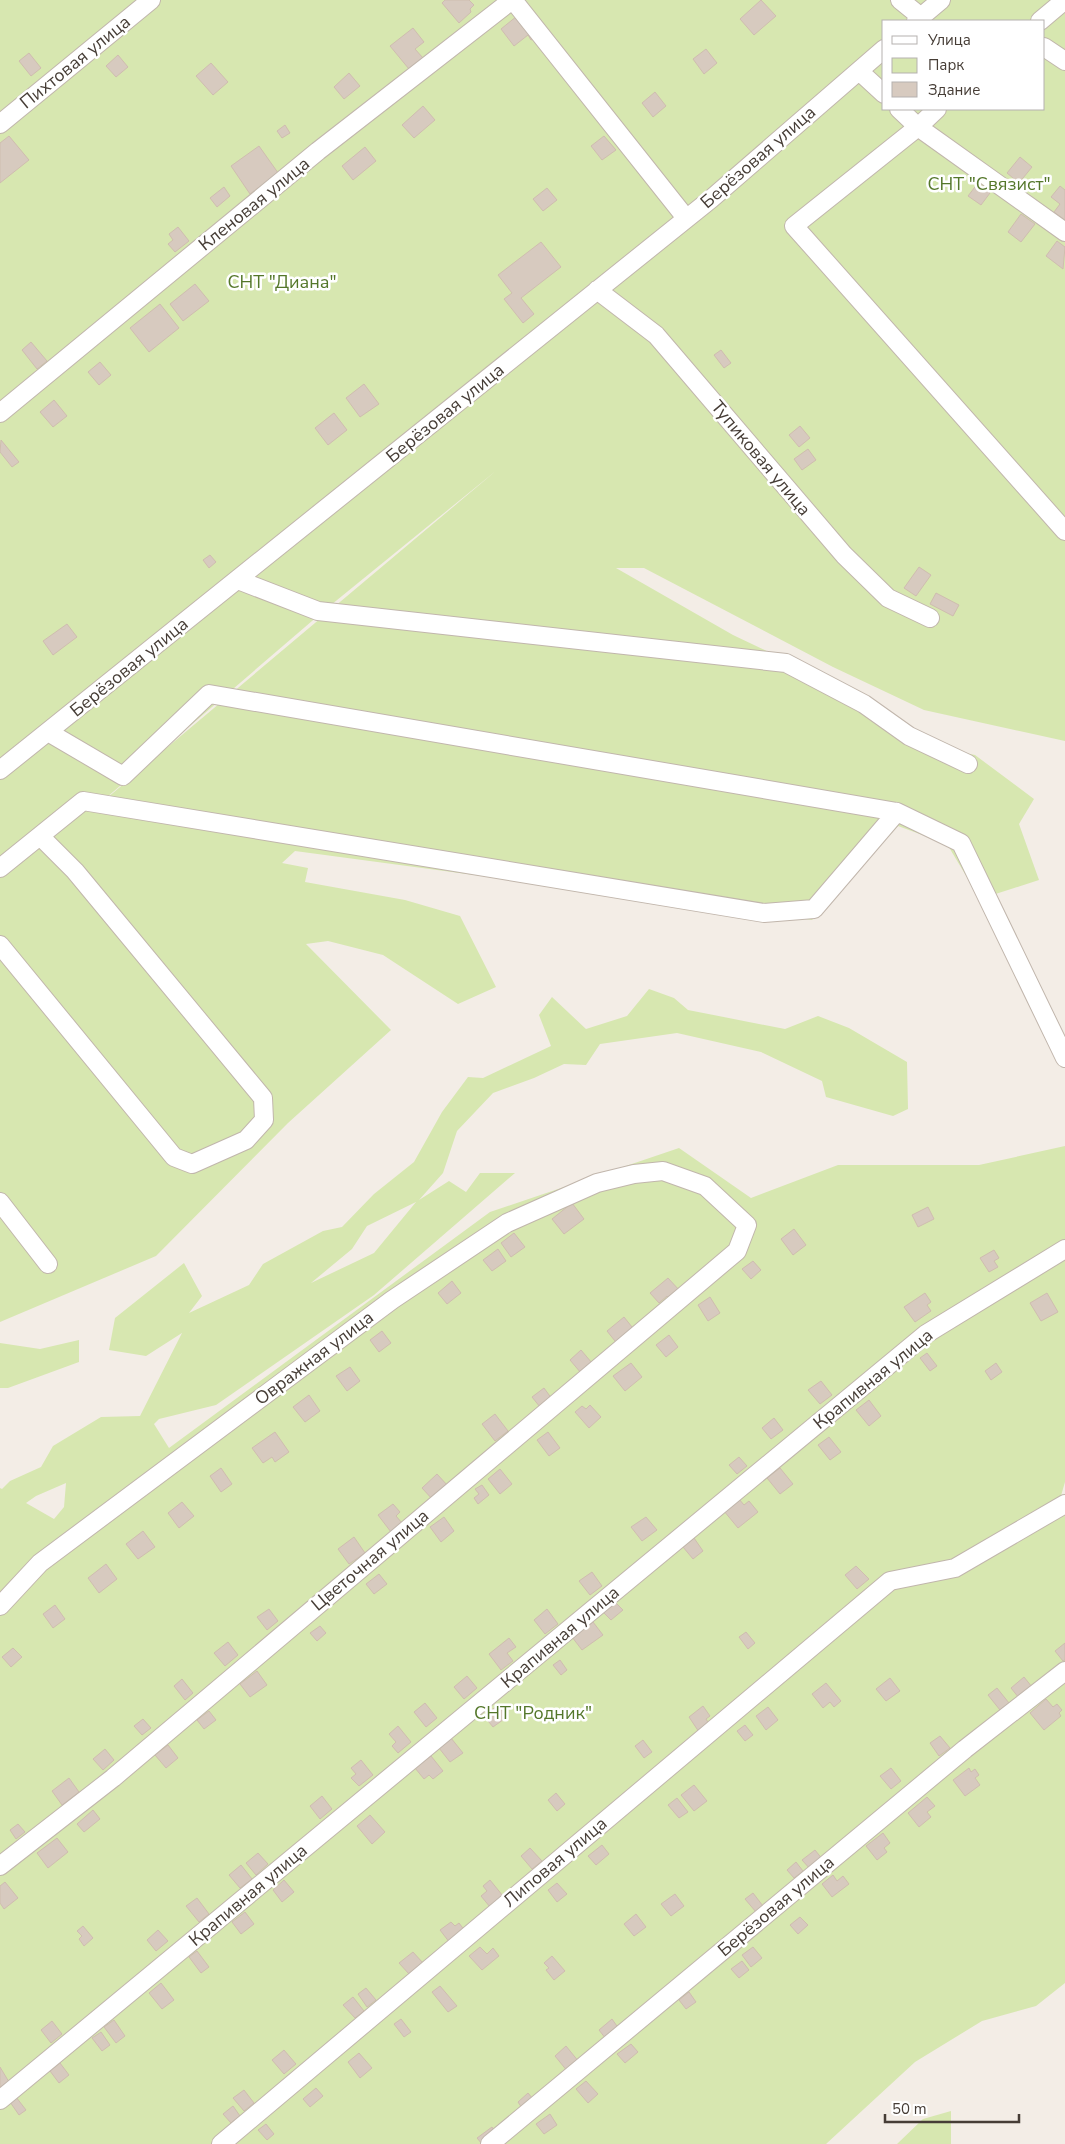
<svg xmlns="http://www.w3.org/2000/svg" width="1065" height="2144" font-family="'Nunito Sans',sans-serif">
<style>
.green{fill:#d7e7b0;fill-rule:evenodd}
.building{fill:#d7cabf;stroke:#cfbdaf}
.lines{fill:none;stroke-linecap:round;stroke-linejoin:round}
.minor-casing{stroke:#c1b6ac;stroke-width:20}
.minor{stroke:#fff;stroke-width:18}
.labels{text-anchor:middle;stroke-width:5;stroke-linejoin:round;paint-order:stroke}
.street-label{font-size:18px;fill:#463d36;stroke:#fff}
.park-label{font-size:18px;fill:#54772a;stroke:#fff}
</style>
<rect width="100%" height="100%" fill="#f3ede6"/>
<path class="green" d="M0,0H1065V741L924,710L833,667L644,568H616L733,635L811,672L926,745L975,755L1034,799L1019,824L1039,880L980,899L947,844L898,826L812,920L295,851L282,863L308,868L305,882L405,900L460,916L496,987L458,1004L383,955L328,941L306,944L391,1030L288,1123L156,1256L0,1322ZM884,21H1044V109H884ZM497,470L107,798H106L326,609Z
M649,989L674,998L688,1010L785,1029L818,1016L849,1028L907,1062L908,1109L893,1116L826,1097L822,1081L761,1052L677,1033L600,1044L586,1065L564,1064L534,1078L493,1093L457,1131L443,1173L419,1200L449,1181L466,1192L480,1173H515L374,1295L216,1405L159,1419L154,1424L169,1448L490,1212L679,1148L751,1198L838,1165H979L1065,1146V1482L1058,1506L1065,1503V1983L1036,2006L982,2021L915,2062L826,2144H0V1488L2,1489L10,1481L41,1467L53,1446L101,1417L140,1416L182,1333L146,1356L109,1350L115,1318L184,1263L202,1296L189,1313L249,1285L263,1264L323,1231L342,1227L374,1194L414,1162L442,1112L468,1077L483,1078L551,1046L539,1015L552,997L586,1029L627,1016ZM416,1202L374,1253L311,1283L352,1249L367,1226ZM66,1483L64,1507L54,1519L26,1503L36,1496Z
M79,1340V1362L8,1388H0V1343L40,1349Z
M951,2111V2144H897L923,2119Z"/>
<path class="building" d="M445,0H469L474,5L470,9L471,12L459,23L442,3Z
M761,0L776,16L754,35L740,19Z
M517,16L535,38L531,40L528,35L514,46L501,29Z
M413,28L424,42L415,49L423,58L409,69L390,46Z
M706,49L717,63L704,74L693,59Z
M29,53L41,68L31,76L19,61Z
M118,55L128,67L116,77L106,66Z
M211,63L228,82L213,95L196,76Z
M349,73L360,86L344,99L334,87Z
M655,92L666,106L653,117L642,103Z
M423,106L435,120L414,138L402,125Z
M285,125L290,133L282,138L277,131Z
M9,136L29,160L0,183V143Z
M604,136L616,150L602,160L591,146Z
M259,146L281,177L269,186L266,182L250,194L231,166Z
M365,147L376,161L353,180L342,166Z
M1020,157L1032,167L1019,183L1007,173Z
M978,183L990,193L981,205L968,196Z
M1060,186L1065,190V220L1054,212L1060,204L1051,197Z
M224,187L230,196L217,207L210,198Z
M547,188L557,200L543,211L533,199Z
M1021,214L1035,224L1021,242L1008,232Z
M178,227L189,241L175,252L168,244L173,240L169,234Z
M1057,241L1065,247L1063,269L1046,256Z
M541,242L561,267L521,298L534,314L523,323L504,299L512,293L498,275Z
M195,284L209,301L183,321L170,304Z
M160,304L179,328L149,352L130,328Z
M31,342L47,361L37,369L22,350Z
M721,350L731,363L724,368L714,355Z
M100,362L111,375L99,385L88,372Z
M364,384L379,404L360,417L346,398Z
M54,400L67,416L53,427L40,412Z
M334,413L347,430L328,445L315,428Z
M800,426L810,438L799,447L789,435Z
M1,440L19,462L12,467L0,452Z
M808,449L816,460L802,470L794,459Z
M210,555L216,562L209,568L203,560Z
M919,567L931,575L916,596L904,588Z
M936,593L959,605L953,616L930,604Z
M67,624L77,637L53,655L43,641Z
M572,1203L584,1219L564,1234L552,1219Z
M928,1207L934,1219L918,1227L912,1215Z
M794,1229L806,1245L793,1255L781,1239Z
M514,1233L525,1247L511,1257L501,1243Z
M498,1249L506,1261L492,1271L483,1260Z
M994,1250L999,1258L994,1261L998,1267L989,1272L980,1258Z
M753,1261L761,1270L751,1279L742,1269Z
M668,1278L680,1291L670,1300L667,1296L659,1303L650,1293Z
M452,1281L461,1293L447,1304L438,1293Z
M925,1293L931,1302L927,1305L931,1311L915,1322L904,1307Z
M1047,1293L1058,1312L1041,1321L1030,1303Z
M710,1297L720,1313L708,1321L698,1305Z
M624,1317L636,1332L619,1346L607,1331Z
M382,1331L391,1343L379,1352L370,1340Z
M669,1335L678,1347L666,1357L656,1345Z
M581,1350L592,1363L581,1373L570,1360Z
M927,1353L937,1366L930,1371L920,1358Z
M631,1363L642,1377L625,1391L613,1376Z
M996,1363L1002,1372L991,1380L985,1371Z
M350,1367L360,1381L347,1391L336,1376Z
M821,1381L832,1395L820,1404L808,1390Z
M544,1388L552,1399L540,1407L532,1397Z
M309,1395L320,1411L305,1422L293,1407Z
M869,1400L881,1416L869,1426L856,1410Z
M590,1405L601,1417L589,1428L575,1412L582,1406L586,1409Z
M495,1414L508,1431L495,1441L482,1424Z
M774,1418L783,1430L771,1439L762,1428Z
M275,1432L289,1452L275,1462L272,1457L263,1463L252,1448Z
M548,1432L560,1448L549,1456L537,1440Z
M829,1437L841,1452L830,1460L818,1445Z
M739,1457L747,1466L737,1474L729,1465Z
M221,1468L232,1484L221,1492L210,1476Z
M780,1468L793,1484L780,1494L767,1478Z
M500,1469L512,1484L500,1494L488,1479Z
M437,1474L448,1486L433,1500L422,1488Z
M482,1485L489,1495L478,1504L474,1498L479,1494L475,1489Z
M739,1499L744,1505L749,1501L758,1512L738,1528L724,1511Z
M182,1502L194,1516L179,1528L168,1513Z
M393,1504L400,1512L396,1516L402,1523L391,1532L378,1515Z
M444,1517L454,1531L441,1542L430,1527Z
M646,1517L657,1530L642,1541L631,1527Z
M143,1531L155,1547L138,1559L126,1544Z
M354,1537L365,1553L349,1564L338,1549Z
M694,1538L703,1551L693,1559L683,1547Z
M106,1564L117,1579L99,1593L88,1578Z
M856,1566L869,1579L857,1589L845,1575Z
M592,1572L602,1586L590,1595L579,1581Z
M379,1574L387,1584L374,1594L366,1584Z
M615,1602L623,1610L611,1620L603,1612Z
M55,1605L65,1619L53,1628L43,1614Z
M269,1609L278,1621L267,1630L257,1617Z
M547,1609L558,1624L545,1634L534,1620Z
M593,1622L603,1635L582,1650L572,1637Z
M320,1626L326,1633L317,1641L310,1633Z
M746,1632L755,1643L748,1649L739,1637Z
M509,1638L516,1647L507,1653L513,1661L501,1670L489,1654Z
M228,1642L238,1655L225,1666L214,1653Z
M1065,1643V1660L1063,1661L1055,1651Z
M13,1648L22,1657L11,1667L2,1657Z
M560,1660L567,1670L561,1675L553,1665Z
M257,1671L267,1685L250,1697L240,1684Z
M467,1676L477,1688L464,1699L454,1687Z
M1024,1677L1032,1687L1019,1698L1011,1688Z
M890,1678L900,1691L886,1701L876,1689Z
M182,1679L193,1693L185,1700L174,1686Z
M826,1683L841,1701L834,1707L830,1702L823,1708L812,1694Z
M997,1688L1009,1703L1000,1710L988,1695Z
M1046,1699L1053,1707L1057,1704L1062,1710L1059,1713L1061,1716L1044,1730L1030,1713Z
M425,1703L437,1718L426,1727L414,1712Z
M498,1705L507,1717L493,1727L484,1716Z
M703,1706L710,1716L706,1719L709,1724L699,1732L689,1717Z
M768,1707L778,1720L766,1730L756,1716Z
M209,1711L216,1720L204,1729L197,1720Z
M143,1719L151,1728L142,1735L134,1726Z
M745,1725L753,1735L745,1741L737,1731Z
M398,1726L411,1742L398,1753L392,1746L396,1742L389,1734Z
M940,1736L950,1748L939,1756L930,1743Z
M451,1738L463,1753L450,1762L439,1748Z
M643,1740L652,1752L644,1758L635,1746Z
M168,1745L178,1758L166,1768L155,1755Z
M105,1749L114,1760L103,1770L93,1759Z
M431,1756L443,1771L433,1779L429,1775L424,1779L415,1768Z
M361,1760L373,1775L359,1786L351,1778L356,1774L351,1768Z
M891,1768L901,1781L891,1789L880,1776Z
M969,1768L971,1772L975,1769L979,1775L975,1778L980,1785L965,1796L953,1780Z
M69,1778L79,1792L62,1805L52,1791Z
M694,1785L707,1801L694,1811L681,1795Z
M556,1793L565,1804L557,1811L548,1800Z
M322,1796L332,1809L320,1819L310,1806Z
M927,1797L935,1806L927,1812L931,1817L919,1827L908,1813Z
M677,1798L688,1812L679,1818L668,1805Z
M93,1810L100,1819L84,1832L77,1824Z
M370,1815L385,1832L372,1844L357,1826Z
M18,1824L25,1832L16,1839L10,1830Z
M883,1833L890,1843L884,1848L887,1852L877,1860L866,1846Z
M57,1838L68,1852L48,1868L37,1853Z
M602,1845L609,1854L596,1865L588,1856Z
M530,1848L542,1861L532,1869L521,1856Z
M815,1850L823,1860L811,1870L802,1860Z
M258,1853L268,1864L256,1875L246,1863Z
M796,1862L803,1871L794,1878L787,1870Z
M241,1865L252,1879L240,1888L229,1875Z
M833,1875L837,1881L843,1876L849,1884L832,1897L822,1884Z
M284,1880L294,1892L282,1902L273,1890Z
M490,1880L503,1896L490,1907L481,1896L487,1891L483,1886Z
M5,1882L18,1898L4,1909L0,1903V1886Z
M557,1883L567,1894L557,1902L548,1890Z
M753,1893L763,1906L756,1912L745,1899Z
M675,1894L684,1906L671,1916L661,1904Z
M197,1898L209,1914L199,1922L186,1906Z
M245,1912L254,1924L241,1934L232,1922Z
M636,1914L646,1927L634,1936L624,1924Z
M800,1917L808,1925L798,1934L790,1925Z
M451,1922L455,1926L459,1923L465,1931L450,1943L440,1930Z
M83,1926L93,1938L84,1946L79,1939L82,1936L77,1931Z
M158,1930L168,1941L156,1951L147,1940Z
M480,1947L487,1954L493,1948L499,1956L482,1970L469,1956Z
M753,1947L762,1958L751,1967L742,1955Z
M197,1951L209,1967L201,1973L189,1957Z
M413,1952L423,1963L409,1974L399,1963Z
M552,1956L565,1971L554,1980L546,1970L549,1968L544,1963Z
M742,1961L749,1970L739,1978L731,1969Z
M161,1983L174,2000L162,2009L149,1993Z
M440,1986L457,2006L448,2012L432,1992Z
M366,1988L376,2000L367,2007L358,1994Z
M689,1992L696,2002L686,2009L679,2000Z
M353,1997L364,2011L355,2018L343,2005Z
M401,2019L411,2032L404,2037L394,2024Z
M612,2019L619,2029L606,2039L599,2030Z
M114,2020L125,2036L116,2043L104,2027Z
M52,2021L62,2034L51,2043L41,2030Z
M101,2032L110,2045L102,2051L92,2038Z
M631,2044L638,2052L625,2063L617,2054Z
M566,2046L579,2062L568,2072L555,2056Z
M284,2050L296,2064L284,2074L272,2060Z
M359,2053L372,2068L360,2078L348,2062Z
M60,2063L69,2075L59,2083L50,2071Z
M0,2067L9,2082L0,2087Z
M586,2081L598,2094L588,2103L576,2089Z
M316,2088L323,2096L310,2107L303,2099Z
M244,2090L254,2103L244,2111L233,2098Z
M528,2093L533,2099L522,2108L518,2102Z
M16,2097L26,2110L19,2115L10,2102Z
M233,2106L240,2116L231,2123L223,2114Z
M550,2114L557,2125L544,2134L536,2124Z
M266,2124L274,2134L267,2140L258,2130Z
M492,2127L496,2133L482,2144L477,2138Z"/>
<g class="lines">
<g class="minor-casing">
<path id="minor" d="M513,0L686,218
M900,0L921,17L922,21
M916,21L941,0
M1040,21L1065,0
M1044,47L1065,61
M859,71L884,94
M899,109L918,127L937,109
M0,124L151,0
M1065,232L918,127L794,226L1065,531
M597,290L656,335L844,555L888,598L930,618
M0,413L318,151L512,0
M238,580L318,611L786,663L864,704L909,736L968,764
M48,732L123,776L209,694L897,812
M0,770L711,199L884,49
M0,868L83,801L764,913L814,909L897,812L961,843L1065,1058
M0,945L174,1157L192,1164L246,1140L264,1120L263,1098L75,871L40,836
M0,1202L48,1264
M0,1606L40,1563L392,1300L507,1223L597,1183L634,1174L663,1171L705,1186L747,1225L737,1251L113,1778L0,1866
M0,2100L926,1334L1065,1249
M221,2144L890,1581L955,1568L1065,1504
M490,2144L965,1749L1065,1671"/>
</g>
<use href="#minor" class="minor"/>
</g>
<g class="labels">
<g class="street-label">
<text transform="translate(75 62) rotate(-39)" y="6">Пихтовая улица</text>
<text transform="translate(758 157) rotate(-41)" y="6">Берёзовая улица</text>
<text transform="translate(254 204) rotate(-39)" y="6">Кленовая улица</text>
<text transform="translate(445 413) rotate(-39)" y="6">Берёзовая улица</text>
<text transform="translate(761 458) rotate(50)" y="6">Тупиковая улица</text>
<text transform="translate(129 667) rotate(-39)" y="6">Берёзовая улица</text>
<text transform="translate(314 1358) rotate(-37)" y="6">Овражная улица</text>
<text transform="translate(873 1379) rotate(-39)" y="6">Крапивная улица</text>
<text transform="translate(370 1560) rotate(-40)" y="6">Цветочная улица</text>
<text transform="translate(560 1637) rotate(-40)" y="6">Крапивная улица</text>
<text transform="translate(555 1862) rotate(-40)" y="6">Липовая улица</text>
<text transform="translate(248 1895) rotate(-40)" y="6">Крапивная улица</text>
<text transform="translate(776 1906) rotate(-40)" y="6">Берёзовая улица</text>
</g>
<g class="park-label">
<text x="989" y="190">СНТ "Связист"</text>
<text x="282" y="288">СНТ "Диана"</text>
<text x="533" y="1719">СНТ "Родник"</text>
</g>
</g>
<rect x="882" y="20" width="162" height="90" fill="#ffffff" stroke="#b5b1af"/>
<rect x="892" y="36" width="25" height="8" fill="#ffffff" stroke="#b5b1af"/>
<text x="928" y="45" font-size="15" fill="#463d36">Улица</text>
<rect x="892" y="58" width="25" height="15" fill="#d7e7b0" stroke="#b5b1af"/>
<text x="928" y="70" font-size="15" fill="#463d36">Парк</text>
<rect x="892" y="82" width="25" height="15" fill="#d7cabf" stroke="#b5b1af"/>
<text x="928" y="95" font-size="15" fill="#463d36">Здание</text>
<path d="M885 2114v8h134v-8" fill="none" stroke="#463d36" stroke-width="2.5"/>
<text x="892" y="2114" font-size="15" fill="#463d36" stroke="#ffffff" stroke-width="4" paint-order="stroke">50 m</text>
</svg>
